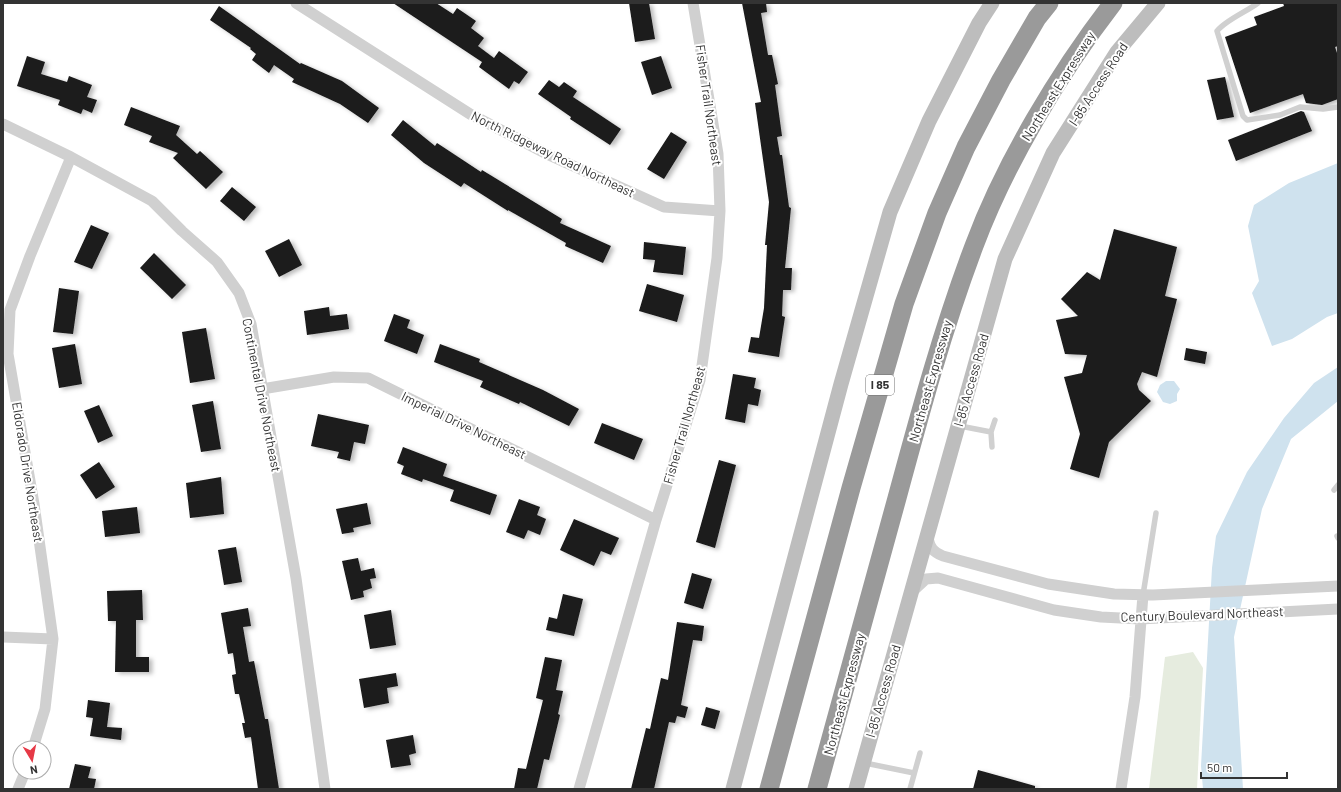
<svg xmlns="http://www.w3.org/2000/svg" width="1341" height="792" font-family="Barlow,sans-serif">
<style>
.green{fill:#e6ecdf}
.water{fill:#cfe2ee}
.building{fill:#1a1a1a;filter:url(#shadow)}
.lines{fill:none;stroke-linecap:round;stroke-linejoin:round}
.lane{stroke:#d0d0d0;stroke-width:5.5}
.street{stroke:#d0d0d0;stroke-width:11}
.secondary{stroke:#bdbdbd;stroke-width:15}
.highway{stroke:#9a9a9a;stroke-width:19}
.labels{text-anchor:middle;stroke-width:4;stroke-linejoin:round;paint-order:stroke}
.shield{fill:#fff;stroke:#707070;stroke-width:1}
.shield-label{font-size:12px;font-weight:bold;fill:#333}
.street-label{font-size:13px;fill:#333;stroke:#fff}
</style>
<defs>
<filter id="shadow"><feDropShadow dx="3.5" dy="2" stdDeviation="2" flood-color="#0004"/></filter>
</defs>
<rect width="100%" height="100%" fill="#fff"/>
<path class="green" d="M1193,652L1203,668L1197,789H1149L1165,657Z"/>
<path class="water" d="M1338,163V313L1327,317L1292,339L1272,346L1252,293L1259,281L1248,226L1254,205L1289,183Z
M1338,367V401L1291,439L1262,509L1234,637L1243,789H1203L1201,766L1212,568L1216,536L1247,472L1284,418L1314,383Z
M1166,381H1174L1180,389L1177,394V401L1170,404L1163,402L1157,392L1160,385Z"/>
<path class="building" d="M393,3H436L453,14L457,8L476,21L471,28L484,38L478,46L494,58L499,51L528,72L519,84L514,81L509,89L479,67L482,62Z
M629,3H649L655,39L635,42Z
M742,3H766L767,12L761,13L768,55H772L778,84L775,85L782,136L777,137L780,155H782L789,207L791,208L785,268H792L791,290H783L782,316L785,317L779,357L748,352L751,337L759,338L764,308L767,245H765L769,202L755,103L761,102Z
M1283,3H1338V46L1335,47L1338,56V99L1322,105L1306,103L1303,94L1250,113L1225,37L1257,25L1254,17L1284,6Z
M219,6L300,64L301,63L342,81L379,108L368,123L340,104L292,82L294,79L274,65L269,73L252,60L256,54L250,49L251,48L210,20Z
M27,56L45,62L41,74L67,82L69,76L92,85L87,97L97,100L92,113L83,109L81,114L58,105L60,100L17,86Z
M661,56L672,88L652,95L641,62Z
M1225,77L1234,117L1217,120L1207,80Z
M549,80L559,87L564,82L577,91L573,97L621,129L610,145L570,119L571,117L538,94Z
M131,107L180,126L176,135L197,154L200,151L223,172L206,189L173,158L178,153L149,142L152,136L124,125Z
M1301,111L1304,112L1312,131L1236,161L1228,140Z
M403,120L435,146L437,143L481,172L482,170L562,219L560,223L611,246L603,263L565,246L566,243L508,210V211L464,183L461,187L424,163L391,135Z
M671,132L687,142L664,179L647,169Z
M232,187L256,207L244,221L220,201Z
M91,225L109,233L92,269L74,262Z
M1114,229L1177,247L1165,296L1177,299L1157,377L1142,372L1137,384L1139,390L1151,401L1109,442L1099,478L1070,469L1080,434L1064,377L1082,373L1087,355L1065,354L1056,320L1078,316L1061,299L1087,272L1100,280Z
M289,239L302,265L279,277L265,251Z
M644,242L686,247L683,275L653,272L655,260L643,259Z
M154,253L186,285L172,299L140,268Z
M647,284L684,295L677,322L639,311Z
M59,288L79,291L73,334L53,332Z
M329,307L330,316L347,314L349,329L307,335L304,311Z
M394,314L410,320L407,328L424,335L417,354L384,341Z
M206,328L215,379L190,383L182,332Z
M75,344L82,384L59,388L52,348Z
M440,344L480,359L479,362L543,390L579,409L569,426L520,402L519,404L480,387L483,381L434,362Z
M1186,348L1207,352L1205,364L1184,360Z
M733,374L756,378L754,388L761,390L758,406L748,404L745,423L725,419Z
M213,401L221,449L201,452L192,405Z
M99,405L113,436L98,443L84,411Z
M318,414L369,425L365,444L354,442L350,461L337,458L339,452L311,446Z
M602,423L643,439L634,460L594,443Z
M403,447L447,464L443,476L497,495L490,515L450,501L454,490L423,479L422,482L401,474L404,466L397,463Z
M719,460L736,465L715,548L696,542Z
M99,462L115,487L96,499L80,475Z
M221,477L224,514L190,518L186,483Z
M519,499L540,507L537,515L546,519L540,535L528,530L524,539L506,532Z
M367,503L371,524L353,528L354,532L342,534L336,509Z
M137,507L140,533L105,537L102,511Z
M574,519L619,538L611,555L601,551L594,566L560,550Z
M236,547L242,582L224,585L218,550Z
M358,558L361,571L374,568L376,578L370,579L372,588L363,591L364,597L351,600L342,561Z
M692,573L712,579L703,609L684,603Z
M142,590L143,620H136V657H149V672H115L116,621H108L107,591Z
M563,594L583,599L574,636L546,630L549,617L557,619Z
M248,608L251,626L243,627L249,662L254,661L265,719H268L279,789H258L251,737L245,738L242,723H245L239,694H235L232,675L236,674L233,653L228,654L221,613Z
M391,610L396,645L370,649L364,615Z
M677,622L704,626L702,641L693,640L681,705L688,707L685,718L677,716L675,723L669,722L654,789H631L646,728L650,729L661,678L668,680Z
M545,657L562,660L556,690L563,691L558,714L560,715L549,760L544,759L537,789H514L518,768L526,769L543,700L536,698Z
M396,673L398,686L387,688L389,703L364,708L359,679Z
M88,700L110,703L107,727L122,728L121,740L90,736L93,718L86,717Z
M706,707L720,711L715,729L701,725Z
M413,735L416,753L409,755L411,765L391,768L386,740Z
M75,764L91,767L88,778L96,779L94,789H69Z
M978,770L1035,786V789H973Z"/>
<g class="lines">
<path class="lane" d="M1258,3C1246,12 1226,20 1217,31L1243,116L1247,120L1280,115L1300,107L1323,109L1338,107
M960,426L991,432
M992,447L991,432L995,420
M1334,490L1338,485
M1337,536L1338,538
M1143,595L1156,513
M865,763L914,773
M910,789L920,753"/>
<path class="street" d="M296,3L470,114L549,155L664,207L720,211
M3,124L71,157L152,201L182,231L217,262L239,293L251,324L296,578L325,789
M262,389L334,377L368,378L656,520
M928,536C929,547 933,552 943,556L1048,584L1114,594L1153,595L1338,586
M913,591L926,579L938,578L1054,610L1101,617L1140,619L1338,609
M3,637L53,639
M33,748L45,709L53,639L34,504L8,354L10,310L30,256L71,157
M18,789L25,772
M579,789L656,520L700,380L717,258L720,211L718,154L693,3
M1121,789L1135,697L1143,595"/>
<path class="secondary" d="M733,789L841,384L890,212L929,121L979,23L992,3
M856,789L1005,259L1053,153L1117,52L1158,3"/>
<path class="highway" d="M769,789L851,488L904,304L937,213L966,147L1001,80L1037,18L1049,3
M817,789C844,692 871,595 897,498C920,413 943,328 974,246C1005,163 1059,73 1113,3"/>
</g>
<g class="labels">
<rect class="shield" x="866" y="375" width="28" height="20" rx="3"/>
<g class="shield-label">
<text x="880" y="389">I 85</text>
</g>
<g class="street-label">
<text transform="translate(1098 84) rotate(-57)" y="5">I-85 Access Road</text>
<text transform="translate(1058 86) rotate(-58)" y="5">Northeast Expressway</text>
<text transform="translate(709 105) rotate(82)" y="5">Fisher Trail Northeast</text>
<text transform="translate(553 154) rotate(26)" y="5">North Ridgeway Road Northeast</text>
<text transform="translate(971 380) rotate(-74)" y="5">I-85 Access Road</text>
<text transform="translate(930 381) rotate(-74)" y="5">Northeast Expressway</text>
<text transform="translate(262 395) rotate(79)" y="5">Continental Drive Northeast</text>
<text transform="translate(464 425) rotate(26)" y="5">Imperial Drive Northeast</text>
<text transform="translate(684 425) rotate(-74)" y="5">Fisher Trail Northeast</text>
<text transform="translate(28 472) rotate(81)" y="5">Eldorado Drive Northeast</text>
<text transform="translate(1202 614) rotate(-2)" y="5">Century Boulevard Northeast</text>
<text transform="translate(883 691) rotate(-74)" y="5">I-85 Access Road</text>
<text transform="translate(844 694) rotate(-75)" y="5">Northeast Expressway</text>
</g>
</g>
<rect width="1341" height="792" fill="none" stroke="#333333" stroke-width="8"/>
<g transform="translate(32 760) rotate(170)"><circle r="19" fill="#ffffff" stroke="#adadad"/>
<path d="M0-3L7 15L0 10L-7 15Z" fill="#e63946"/>
<text y="-6" font-size="11" font-weight="bold" text-anchor="middle" fill="#333333">N</text>
</g>
<path d="M1201 772v6h86v-6" fill="none" stroke="#333333" stroke-width="2"/>
<text x="1207" y="772" font-size="12" fill="#333333" stroke="#ffffff" stroke-width="3" paint-order="stroke">50 m</text>
</svg>
